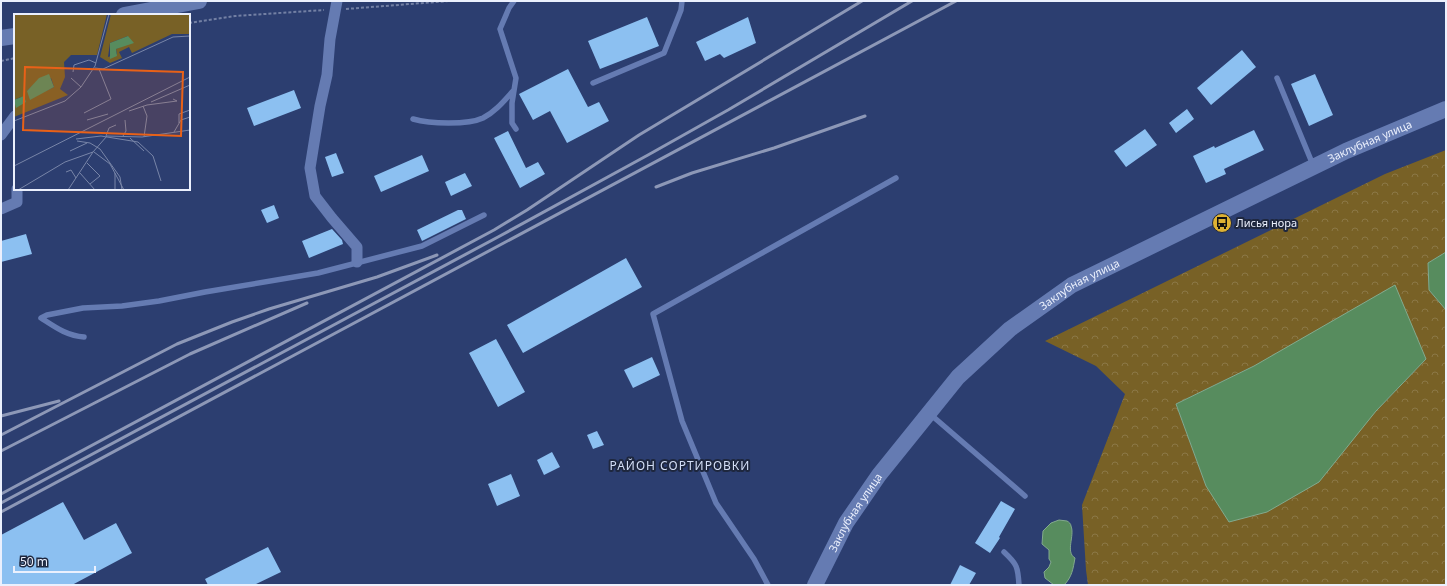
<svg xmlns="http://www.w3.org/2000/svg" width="1447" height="586" font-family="'Noto Sans',sans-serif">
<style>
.forest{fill:url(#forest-crowns);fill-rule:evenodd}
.water{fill:#578c5e;stroke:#83aa8e}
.building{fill:#8cc0f1}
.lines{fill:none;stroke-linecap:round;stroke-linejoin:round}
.path{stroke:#7380a4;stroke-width:2;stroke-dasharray:3 2;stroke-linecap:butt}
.lane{stroke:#657bb2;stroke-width:5.5}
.street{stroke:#657bb2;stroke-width:11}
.secondary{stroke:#657bb2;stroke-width:16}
.rail{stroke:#8d98b7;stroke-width:3}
.labels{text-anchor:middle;stroke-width:4;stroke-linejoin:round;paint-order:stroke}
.street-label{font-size:11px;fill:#ebf0fd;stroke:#1e273e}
.poi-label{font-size:11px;fill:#ebf0fd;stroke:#1e273e;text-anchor:start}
.neighbourhood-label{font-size:12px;letter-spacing:1px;fill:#d3def6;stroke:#1e273e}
.inset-road{fill:none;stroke:#7885a8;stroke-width:1}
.view{fill:#e86118;fill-opacity:0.15;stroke:#e86118;stroke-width:2}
.inset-edge{fill:none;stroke:#ebf0fd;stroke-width:2}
</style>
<defs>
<pattern id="forest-crowns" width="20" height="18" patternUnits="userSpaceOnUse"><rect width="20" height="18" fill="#786126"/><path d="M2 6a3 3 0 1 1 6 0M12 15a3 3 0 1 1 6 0" fill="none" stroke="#8b7846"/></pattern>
</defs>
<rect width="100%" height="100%" fill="#2c3e70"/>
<path class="forest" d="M1446,150V252L1428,263L1429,290L1446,310V585H1088L1086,570L1082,505L1125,394L1096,366L1045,341L1385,174ZM1426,359L1376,411L1206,486L1176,404L1254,366Z"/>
<path class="water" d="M1446,252V310L1429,290L1428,263Z
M1395,285L1426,359L1376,411L1319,482L1267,512L1229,522L1206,486L1176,404L1254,366Z
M1059,520L1067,521C1069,522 1071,524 1071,526C1075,536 1065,552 1075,558C1073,569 1072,577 1064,585H1054L1045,578L1044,572L1049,567L1051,562L1049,559V550L1042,544L1043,531L1051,523Z"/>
<path class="building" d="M647,17L659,46L600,69L588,41Z
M748,17L756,43L724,58L720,54L705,61L696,42Z
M1242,50L1256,67L1211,105L1197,88Z
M568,69L588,107L599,102L609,121L567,143L550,111L533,120L519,94Z
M1315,74L1333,115L1309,126L1291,84Z
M294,90L301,108L254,126L247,108Z
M1187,109L1194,119L1176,133L1169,123Z
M1145,129L1157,145L1126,167L1114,151Z
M1254,130L1264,150L1224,169L1226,174L1206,183L1193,156L1214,146L1215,148Z
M508,131L526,168L538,162L545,174L520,188L494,138Z
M336,153L344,173L332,177L325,157Z
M422,155L429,171L381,192L374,176Z
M465,173L472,186L451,196L445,182Z
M274,205L279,218L267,223L261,210Z
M458,210H462L466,219L422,241L417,230Z
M332,229L342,240L343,244L309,258L302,241Z
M26,234L32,254L1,262V241Z
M626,258L642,287L523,353L507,325Z
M496,339L525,392L498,407L469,353Z
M652,357L660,375L633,388L624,370Z
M597,431L604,445L593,449L587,435Z
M552,452L560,467L544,475L537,460Z
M511,474L520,496L497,506L488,484Z
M1001,501L1015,509L999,537L1000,538L990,553L975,543Z
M63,502L84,540L116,523L132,553L72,585H1V535Z
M268,547L281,572L254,585H208L205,579Z
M960,565L976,573L969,585H950Z"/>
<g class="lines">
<path class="path" d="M346,9L449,1
M189,23L235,16L324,10
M1,61L15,58"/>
<path class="lane" d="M514,1L509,8L500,29L516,78L512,103V123L516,129
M1277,78L1313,165
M593,83L664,53L681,10L682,1
M413,119C430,124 468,125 483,118C495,112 504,101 513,91
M84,337C67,336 55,327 41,318L47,315L83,308L122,306L159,301L205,292L318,273L422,246L484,215
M930,414L1025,496
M1004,552C1017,564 1018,567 1019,585
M768,585L754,559L716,503L682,421L653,314L896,178"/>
<path class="street" d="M337,1L330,39L327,75L320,106L310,168L315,196L332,218L357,247V262
M1,135L15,116
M1,209L17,202V189"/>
<g class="secondary">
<path d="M124,15L199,1"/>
<path d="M1,38L15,36"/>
<path id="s1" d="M815,585L846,523L879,475L958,377L1010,329L1072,285L1346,151L1446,109"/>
</g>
<path class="rail" d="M656,187L692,173L774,148L865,116
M1,416L59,401
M1,435L177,344L232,322L269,309L377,277L437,255
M1,451L190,354L307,303
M1,494L494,230L527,210L639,135L862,1
M1,503L498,237L648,155L728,110L912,1
M1,512L956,1"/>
</g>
<defs>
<g id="bus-disc" transform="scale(1)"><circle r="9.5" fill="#deb133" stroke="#1e273e"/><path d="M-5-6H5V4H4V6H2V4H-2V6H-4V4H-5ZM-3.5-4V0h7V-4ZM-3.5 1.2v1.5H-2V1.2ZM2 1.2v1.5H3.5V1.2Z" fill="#111"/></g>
</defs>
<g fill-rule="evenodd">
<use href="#bus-disc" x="1222" y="223"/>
</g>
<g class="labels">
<g class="street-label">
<text dy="4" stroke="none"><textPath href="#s1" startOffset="731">Заклубная улица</textPath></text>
<text dy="4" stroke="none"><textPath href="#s1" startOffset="407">Заклубная улица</textPath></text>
<text dy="4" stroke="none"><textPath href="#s1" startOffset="83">Заклубная улица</textPath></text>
</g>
<g class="poi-label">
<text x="1236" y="227">Лисья нора</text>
</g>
<g class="neighbourhood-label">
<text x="680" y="470">РАЙОН СОРТИРОВКИ</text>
</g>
</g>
<g transform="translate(14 14)">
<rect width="176" height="176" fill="#2c3e70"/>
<path d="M0,0H93L83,41H57L50,48L51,63L46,75L54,81L0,103V87V90L7,83L0,86ZM37,64L40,73L32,77H13L18,72ZM97,0H176V20H158L118,39L115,33L105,38L108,44L96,49L86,43ZM114,22L111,31L102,35L103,40L94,43L96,29Z" fill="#786126" fill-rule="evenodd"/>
<path d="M114,22L120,29L102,35L103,42L96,45V29ZM35,60L40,73L16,86L13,77L25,64ZM10,82L12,88L2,94L0,86Z" fill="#578c5e"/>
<path class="inset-road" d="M81,54L89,55L159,23L176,22M59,58L60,51L75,46L82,49M57,64L67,73M137,88L176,71M129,92L133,102L130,123M115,97L133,91L163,87L159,85M70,99L97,85L85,55M73,106L94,100M0,107L51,87L67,73L81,52L95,0M165,109V100L176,96M160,118L167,106L176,103M92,122L95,114L102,111M109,122L112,117L111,106M116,124L130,137M62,125L87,122L124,128L139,142L147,167M63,127L76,129L86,135L106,163L108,176M56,137L73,129M80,138L96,150L110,176M73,149L86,162L76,170M0,152L176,63M52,158L57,156L62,164M66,159L81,176M101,159V176M4,176L51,148L79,138L93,122L128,123L176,116M54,176L79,138"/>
<path class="view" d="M11,53L169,58L167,122L9,116Z"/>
<rect width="176" height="176" class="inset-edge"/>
</g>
<rect width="1447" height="586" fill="none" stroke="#ebf0fd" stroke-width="4"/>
<path d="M14 566v6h81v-6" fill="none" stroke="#ebf0fd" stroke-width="2"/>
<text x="20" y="566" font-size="12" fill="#ebf0fd" stroke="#1e273e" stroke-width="3" paint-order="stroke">50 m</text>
</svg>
